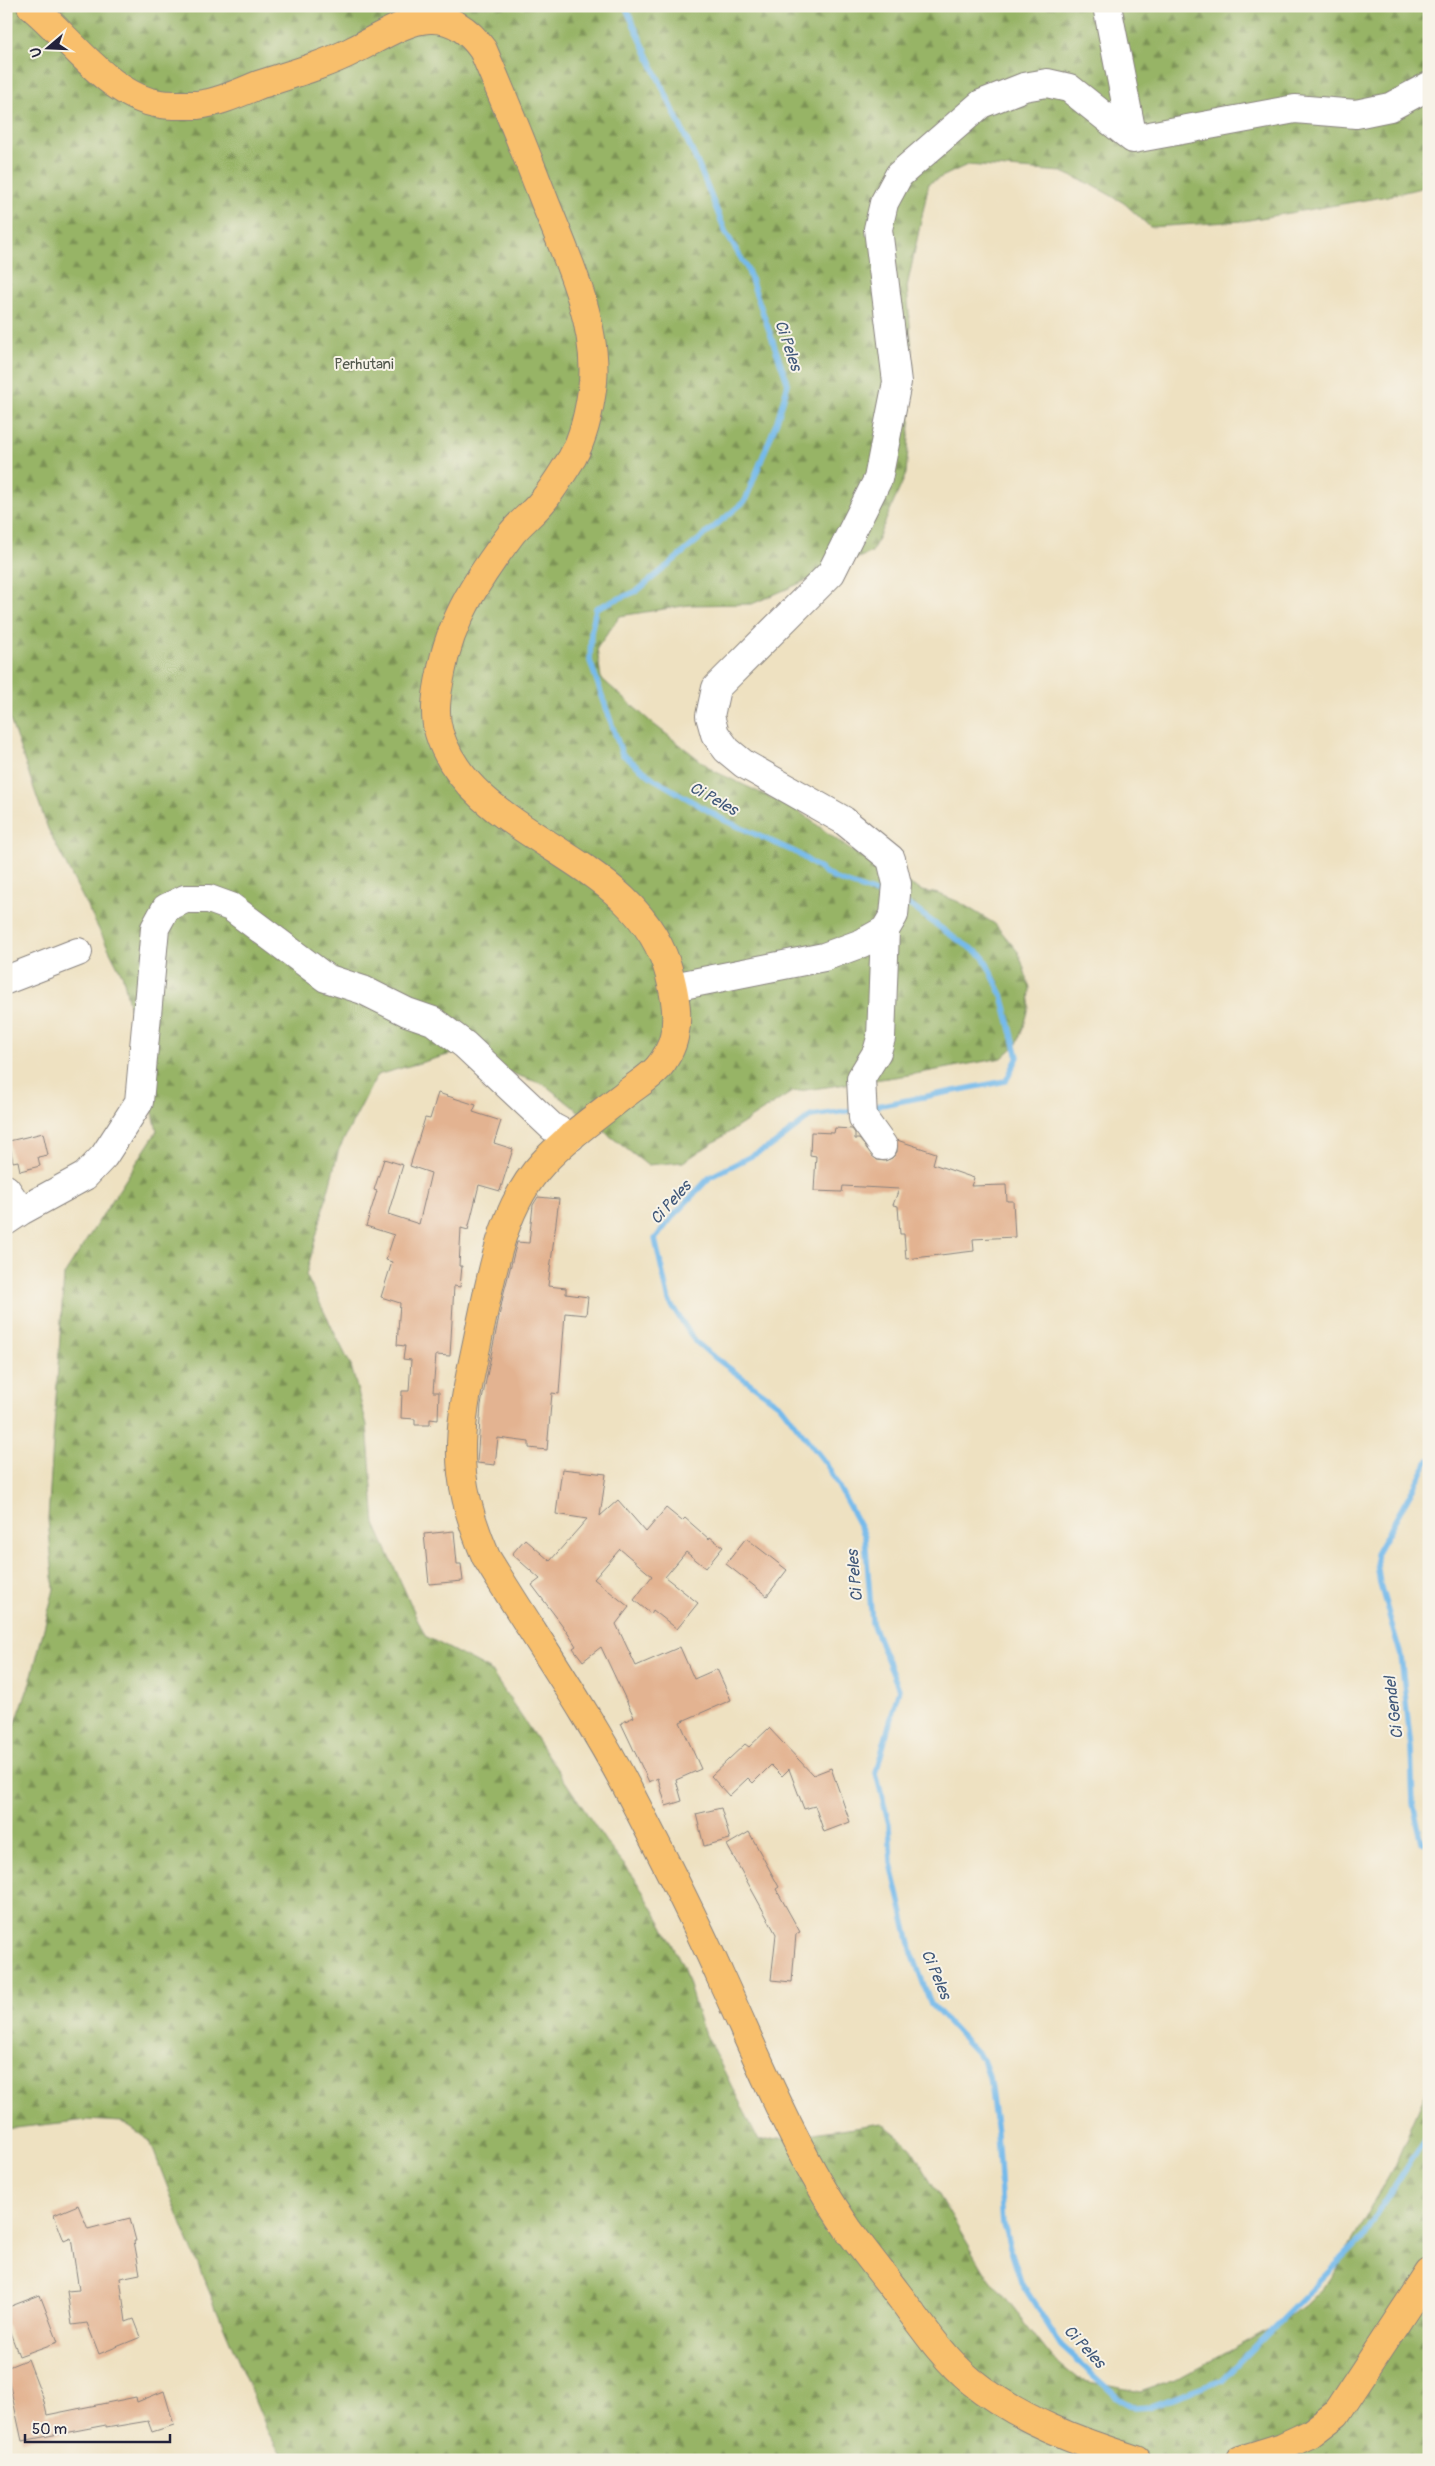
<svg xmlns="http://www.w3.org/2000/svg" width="1435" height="2466" font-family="Pangolin,sans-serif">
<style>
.forest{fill:url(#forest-firs);stroke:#5c6b50}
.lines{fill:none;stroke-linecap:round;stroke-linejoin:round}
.stream{stroke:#74baeb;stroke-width:5.5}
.building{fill:#e3b391}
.minor-casing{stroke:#88827e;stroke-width:30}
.highway-casing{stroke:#88827e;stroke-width:30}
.minor{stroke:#fff;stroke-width:28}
.highway{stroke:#f8bf6c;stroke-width:28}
.labels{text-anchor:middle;stroke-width:4;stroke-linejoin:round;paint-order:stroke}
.park-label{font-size:15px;fill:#51574c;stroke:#f7f3e8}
.water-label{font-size:16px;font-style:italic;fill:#3f5779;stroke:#f7f3e8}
</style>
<defs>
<pattern id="forest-firs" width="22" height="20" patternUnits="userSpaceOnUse" patternTransform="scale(1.25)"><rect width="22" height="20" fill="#97b466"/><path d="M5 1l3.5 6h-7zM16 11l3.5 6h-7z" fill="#7b9255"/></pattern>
</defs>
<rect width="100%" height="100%" fill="#f7f3e8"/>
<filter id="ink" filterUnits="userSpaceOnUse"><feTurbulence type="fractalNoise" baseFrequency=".02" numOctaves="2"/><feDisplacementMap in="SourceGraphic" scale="10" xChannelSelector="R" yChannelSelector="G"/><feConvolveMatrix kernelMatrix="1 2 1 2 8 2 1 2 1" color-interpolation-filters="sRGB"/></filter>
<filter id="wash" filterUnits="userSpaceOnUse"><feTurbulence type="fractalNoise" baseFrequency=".0096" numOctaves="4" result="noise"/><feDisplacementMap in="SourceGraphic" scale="20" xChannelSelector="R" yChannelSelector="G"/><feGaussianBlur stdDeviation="1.12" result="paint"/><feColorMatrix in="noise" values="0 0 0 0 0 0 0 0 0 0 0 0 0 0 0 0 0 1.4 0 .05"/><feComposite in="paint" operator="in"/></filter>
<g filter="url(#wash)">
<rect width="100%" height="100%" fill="#eee1c1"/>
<path class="forest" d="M6,6H1429V186L1388,196L1243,221L1150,227L1124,203L1094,186L1062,172L967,165L929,183L907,287L914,376L906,474L872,552L752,604L689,605L620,616L597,648L601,678L652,723L714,771L797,810L849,849L922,891L939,894L959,902L995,924L1019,953L1030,988L1029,1008L1024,1026L1017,1044L1002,1058L915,1074L792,1092L683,1162L647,1165L545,1085L455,1053L377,1075L339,1149L306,1275L351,1366L367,1425L375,1524L425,1636L490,1670L608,1845L634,1877L663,1926L683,1966L701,2025L759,2141L882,2123L910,2146L984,2271L1052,2358L1079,2380L1140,2392L1175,2380L1275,2326L1304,2306L1330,2281L1394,2167L1429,2085V2460H284L269,2434L188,2241L150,2141L122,2122L87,2120L6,2129V1749L30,1683L54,1589L48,1519L64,1275L157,1131L123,977L48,829L6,708Z"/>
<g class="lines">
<path class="stream" d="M625,6L698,164L726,233L747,268L788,384L777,421L745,501L637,591L596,608L591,633L590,661L622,754L654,779L724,820L797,853L833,878L887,897
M871,1107L1006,1081L1018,1057L1002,995L983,956L949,934L911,906L903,903
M854,1110L811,1116L773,1145L710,1177L674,1215L655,1239L669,1301L685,1326L695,1341L710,1354L781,1406L827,1465L865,1536L872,1623L899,1689L876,1773L889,1824L891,1863L912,1953L931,2004L983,2060L989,2076L997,2133L1003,2225L1021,2282L1061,2346L1117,2397L1137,2408L1149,2407L1222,2380L1362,2238L1429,2133
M1429,1460L1376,1554L1380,1584L1401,1656L1411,1748L1413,1804L1422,1842L1429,1844"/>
</g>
<g id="blocks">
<path class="building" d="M438,1093L476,1105L473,1112L501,1121L494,1143L513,1149L500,1191L479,1185L468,1230L461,1228L459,1266H462L460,1287L454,1286L450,1356L436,1355L433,1392H439L438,1420L430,1419V1425H415V1419L401,1418L402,1391H409L411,1360L403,1359L405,1346L397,1345L400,1303L381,1297L392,1262L386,1260L394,1235L366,1226L377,1191L374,1190L384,1159L403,1165L388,1214L419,1224L431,1173L410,1166L425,1118L430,1119Z
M835,1128L852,1129L855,1133V1139H859L877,1160L885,1161L892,1158L897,1152V1140L936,1153L933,1164L974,1178L971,1186L1006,1185L1007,1201H1013L1015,1237L973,1239L974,1251L906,1259L904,1234H900L898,1206L893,1205L899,1189L843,1186L842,1192L814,1191L816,1156L810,1155L811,1132L834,1133Z
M43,1133L48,1155L38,1157L40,1166L20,1171L18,1161L13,1162L9,1141Z
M538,1197L559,1199L548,1286L566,1288V1294L588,1297L586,1315L565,1313L559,1394L552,1393L547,1450L529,1448V1442L498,1438L495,1465L477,1463L481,1405L504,1292L517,1242L529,1243L533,1205Z
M562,1469L606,1474L600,1516L618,1500L646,1532L666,1508L682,1521L685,1518L709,1539L710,1537L723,1547L706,1568L686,1552L665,1577L698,1603L677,1629L653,1610L651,1614L634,1600L652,1576L620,1549L594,1579L629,1607L616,1624L636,1666L680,1647L694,1679L717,1669L731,1700L680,1722L701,1769L676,1780L682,1801L666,1806L658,1778L649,1782L621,1723L634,1717L601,1647L583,1661L573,1648L576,1646L563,1626L532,1585L540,1579L512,1554L525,1539L550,1561L587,1519L556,1514Z
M454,1531L457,1564H461L463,1581L429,1584L424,1534Z
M746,1538L787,1570L767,1596L726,1564Z
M769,1728L813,1775L831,1768L850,1822L824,1832L815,1806L804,1809L789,1769L782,1776L771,1765L753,1783L748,1778L729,1796L711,1776L745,1744L749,1747Z
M721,1808L730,1839L704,1846L696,1814Z
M749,1832L779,1887L776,1889L800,1932L796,1934L792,1982L771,1980L776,1934L727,1845Z
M78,2205L88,2229L130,2218L136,2241H134L140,2274L120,2278L126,2322L134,2319L141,2337L99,2354L87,2323L72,2325L67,2291L79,2290L71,2238L64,2241L54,2215Z
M40,2295L58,2342L19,2356L6,2322V2308Z
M28,2359L43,2398L47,2415L136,2397L137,2402L164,2391L174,2425L152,2432L148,2421L106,2428V2425L22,2441L6,2368Z"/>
</g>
</g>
<g filter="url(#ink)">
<use href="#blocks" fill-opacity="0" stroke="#88827e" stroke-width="1"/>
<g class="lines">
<g class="minor-casing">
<path id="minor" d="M1107,6L1133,139
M6,980L78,952
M673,987L824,957L862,943L885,930L894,915L897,884L891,859L843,820L744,764L727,750L715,734L710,716L716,688L831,573L878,479L897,382L878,229L884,203L899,175L981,104L1024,87L1047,83L1069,88L1133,139L1295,109L1356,114L1390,107L1429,86
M883,1146L863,1118L861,1078L877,1052L881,1038L885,930
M6,1189L21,1211
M6,1221L21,1211L85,1176L104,1156L139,1102L155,928L166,908L185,899H209L231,907L326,978L363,990L407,1012L433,1021L465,1045L552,1127L571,1137"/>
</g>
<g class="highway-casing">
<path id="highway" d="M31,6C67,35 108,94 155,103C167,106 184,105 197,105C218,103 241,92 261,84C292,74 325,65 354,50C375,40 407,19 430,19C454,18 470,32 483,50C505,101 526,153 546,205C567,257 598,324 593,382C590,408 585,435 572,458C563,472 553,489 542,502C533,513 521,522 512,533C480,575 450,620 441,673C437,692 433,714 439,733C473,842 639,853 670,976C675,996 679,1017 674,1037C672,1047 665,1060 658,1068C649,1078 635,1086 624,1095C596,1117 567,1137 543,1163C501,1208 492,1275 479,1333C470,1378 457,1426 462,1473C465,1502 474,1529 486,1557C535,1637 589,1714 632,1797C663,1857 694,1917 721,1978C759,2061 796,2154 848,2229C864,2251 881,2272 897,2293C920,2323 942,2357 971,2381C1018,2419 1079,2442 1137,2460
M1240,2460L1282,2447L1310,2434L1336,2414L1429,2273"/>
</g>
<use href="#minor" class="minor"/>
<use href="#highway" class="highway"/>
</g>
</g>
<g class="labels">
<g class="park-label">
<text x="364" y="369">Perhutani</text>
</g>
<g class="water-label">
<text transform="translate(789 345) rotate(71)" y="6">Ci Peles</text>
<text transform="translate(714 798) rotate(29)" y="6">Ci Peles</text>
<text transform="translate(670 1202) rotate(-48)" y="6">Ci Peles</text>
<text transform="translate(854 1576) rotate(-95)" y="6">Ci Peles</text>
<text transform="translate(1393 1708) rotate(-97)" y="6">Ci Gendel</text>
<text transform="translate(937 1974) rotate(67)" y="6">Ci Peles</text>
<text transform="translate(1085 2346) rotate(47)" y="6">Ci Peles</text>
</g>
</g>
<rect width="1435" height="2466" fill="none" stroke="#f7f3e8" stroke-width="25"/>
<g transform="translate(48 48) rotate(251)" stroke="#f7f3e8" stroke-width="4" paint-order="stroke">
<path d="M0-4L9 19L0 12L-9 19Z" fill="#22223b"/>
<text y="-8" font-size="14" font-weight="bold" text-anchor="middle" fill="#22223b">U</text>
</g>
<path d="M25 2434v8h145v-8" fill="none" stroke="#22223b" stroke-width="2.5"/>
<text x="32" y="2434" font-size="15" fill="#22223b" stroke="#f7f3e8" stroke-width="4" paint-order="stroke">50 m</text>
</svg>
